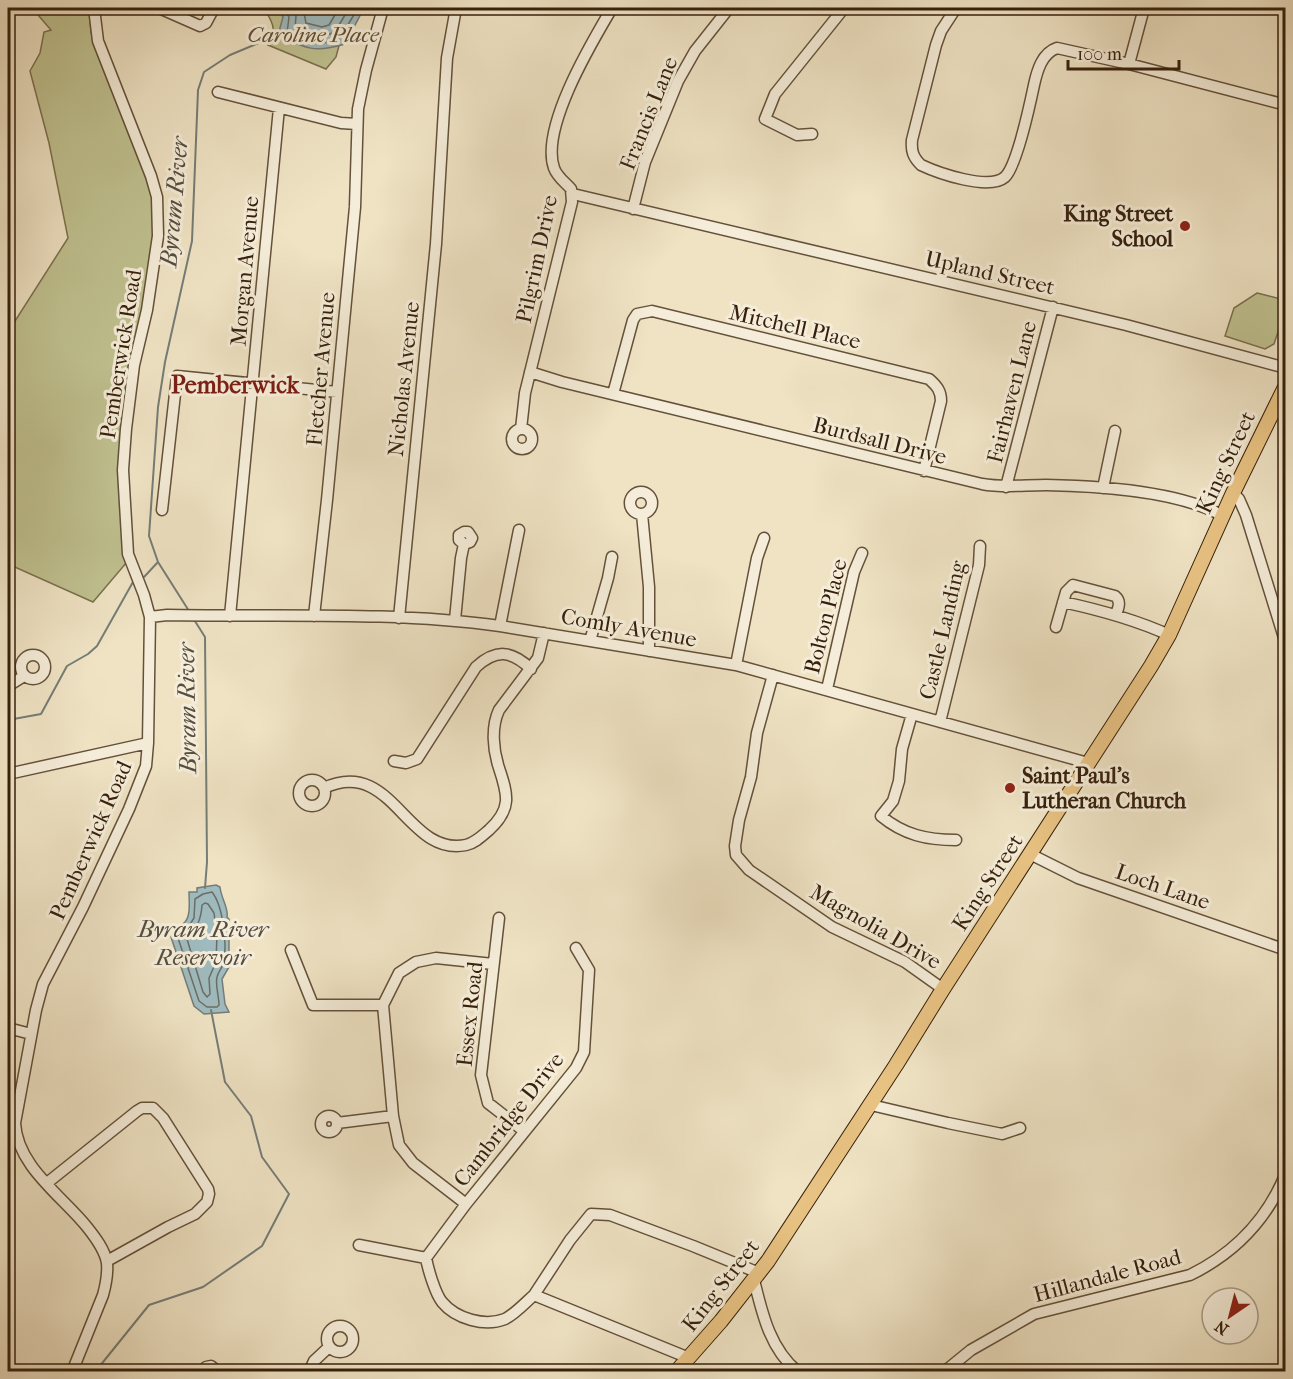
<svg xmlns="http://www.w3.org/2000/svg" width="1293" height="1379" font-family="'IM FELL French Canon',serif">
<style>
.green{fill:#c0c190;stroke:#7b704e;stroke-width:1.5}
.water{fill:#9fbbbf;stroke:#757d77;stroke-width:1.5}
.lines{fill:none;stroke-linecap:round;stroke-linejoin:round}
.shore{stroke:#6a6e66;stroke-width:1.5}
.stream{stroke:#757d77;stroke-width:2}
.minor-casing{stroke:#64513a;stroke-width:13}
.major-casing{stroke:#36200c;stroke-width:16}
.minor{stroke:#f5edd9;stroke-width:10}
.major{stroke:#e8c282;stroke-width:14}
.poi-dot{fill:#8f2418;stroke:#f5edd9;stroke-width:2}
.labels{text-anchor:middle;stroke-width:6;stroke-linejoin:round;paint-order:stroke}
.park-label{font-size:22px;font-style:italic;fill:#5f5034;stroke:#f5edd9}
.street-label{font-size:22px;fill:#36200c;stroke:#f5edd9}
.poi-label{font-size:22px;font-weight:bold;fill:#36200c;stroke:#f5edd9;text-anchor:end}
.water-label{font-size:24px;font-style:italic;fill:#564e42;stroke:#f5edd9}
.neighbourhood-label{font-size:24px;font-weight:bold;fill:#7a1f14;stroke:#f5edd9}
</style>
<rect width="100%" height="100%" fill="#efe3c4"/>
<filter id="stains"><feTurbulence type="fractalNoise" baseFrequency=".00333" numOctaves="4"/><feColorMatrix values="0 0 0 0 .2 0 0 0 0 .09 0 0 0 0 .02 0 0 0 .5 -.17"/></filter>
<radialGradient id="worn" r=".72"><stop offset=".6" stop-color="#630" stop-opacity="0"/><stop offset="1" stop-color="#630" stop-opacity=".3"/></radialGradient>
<path class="green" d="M32,8H89L91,32L100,61L139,156L153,199L155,230L146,293L129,376L127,562L93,602L8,564V332L68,238L49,143L30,71L40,53L44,32L51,30Z
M264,8H349L336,57L326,69L268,45C277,27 273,24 264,8Z
M1257,293L1285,300V311L1274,344L1265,349L1225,336L1234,308Z"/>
<path class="water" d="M277,8H364L345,44C315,53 306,49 278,35L283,17Z
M216,885L220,887C221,898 229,909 227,917L229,919V967L222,979L225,1004L229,1012L204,1014L194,1006L171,937C175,931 180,927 185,922C191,915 189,901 189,892H197V888Z"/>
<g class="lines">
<path class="shore" d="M284,8L289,17L287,33C306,43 320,47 340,38L358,8
M293,8L296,16L295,29L322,37L335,32L349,8
M303,8L306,23L322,27L329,25L339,8
M212,892C223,906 228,945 223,964C222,968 218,972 217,977C215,985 219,996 219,1005L217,1007H207L199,1001L178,938L189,926L194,918L195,899L203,894Z
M205,903L208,904L214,913L217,935L216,962L209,978L210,994L207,997L203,992L187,939C196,928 201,922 202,905Z"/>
<path class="stream" d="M144,577L158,562
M189,611L158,562L149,536L158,407L165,362L192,241L198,90L204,72L230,55L280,34
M193,618L205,637L207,862L205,888
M8,720L41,714L67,666L88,654L97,646L133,582
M95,1372L149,1305L203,1287L262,1246L289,1194L262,1157L251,1116L225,1082L211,1010"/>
<g class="minor-casing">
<path id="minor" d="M159,8L200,26L206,23L214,8
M956,8L941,31L936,45L912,140C911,151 913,157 921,165C938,173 989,191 1005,177C1017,165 1030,104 1034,85C1037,71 1042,53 1057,48L1129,64L1286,105
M1129,64L1144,8
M218,92L341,123L357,124
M812,134L797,135L765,119L775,94L844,8
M573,194L1126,325L1286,368
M633,209L645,162L678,81L695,51L729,8
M530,372L562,382L982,484C1003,488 1024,485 1046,485C1097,486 1179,491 1223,516
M613,394L633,320L637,314L652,311L929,379C937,386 941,391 941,401L924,471
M521,429L525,393L572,202L571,189C565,182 557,177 554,168C540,128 592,42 612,8
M512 439a10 10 0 1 1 20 0a10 10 0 1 1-20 0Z
M1006,487L1053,307
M1103,488L1115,431
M630 503a11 11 0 1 1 22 0a11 11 0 1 1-22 0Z
M1233,493L1239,499L1246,515L1286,644
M162,510L177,376L337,392
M642,514L649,587V651
M1063,602C1100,610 1134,619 1169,635
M230,616L279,108
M314,616L327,500L355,207L358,109L366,70L383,8
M150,617L167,615C278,617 390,611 500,626L736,665L1088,763
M399,618L436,244L447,58L456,8
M455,620L461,558L464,544L470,542L472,538L468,532H464L459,535V540L464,544
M500,626L519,530
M1056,627L1066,592L1073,585L1115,596C1121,601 1119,607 1116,614
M590,641L608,578L612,557
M21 667a12 12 0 1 1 24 0a12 12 0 1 1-24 0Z
M736,665L757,558L764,538
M773,675L757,733L751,777L739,820L735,846L736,855L749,870L832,927L905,962L943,989
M8,686L24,676
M827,689L854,572L862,553
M912,714L902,749L899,781L893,801L881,816C904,835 927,840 956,840
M940,722L979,565L980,546
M394,761L406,763L417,759L476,667C496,649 511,650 531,669
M8,774L148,743
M299 793a13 13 0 1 1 26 0a13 13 0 1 1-26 0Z
M324,788C393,756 406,857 466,845C475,843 482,836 489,830C512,809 508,795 499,768C493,750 491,727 499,710L538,658L544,633
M1030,854L1078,878L1286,950
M499,918L481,1075L488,1103L524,1131
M576,948L589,970L584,1052L576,1068L466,1204L426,1258C428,1269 435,1293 442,1302C456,1319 485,1327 505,1319C515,1314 525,1303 534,1295L689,1358
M291,950L313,1005H383
M8,1028L31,1034
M871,1105L948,1123L1002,1134L1020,1128
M321 1124a8 8 0 1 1 16 0a8 8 0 1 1-16 0Z
M337,1123L393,1116
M47,1183L137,1111L142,1108H153L163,1118L208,1189L209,1194L207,1202L195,1214L168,1227L107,1261
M466,1204L413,1163L399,1145L393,1116L383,1005L399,973L416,962L436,958L493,964
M359,1245L426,1258
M754,1280C762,1313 770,1349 798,1372
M534,1295L570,1240L591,1214L610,1215L693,1246L759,1273
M327 1339a13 13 0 1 1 26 0a13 13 0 1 1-26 0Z
M72,1372L103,1295C106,1284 108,1274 107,1263C105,1250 95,1237 87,1227C62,1196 17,1166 15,1123L36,1010L43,984L83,907L129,809L146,766L148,743L150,617L144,595L128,554L123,470L126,429L134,365L147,310L158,236L157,197L151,176L98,41L94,8
M201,1372L206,1367L211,1366L218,1372
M309,1372L314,1361L329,1347
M944,1372L971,1350L1034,1314L1190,1275C1235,1253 1267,1220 1286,1173"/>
</g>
<g class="major-casing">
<path id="major" d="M676,1372L721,1321L768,1261L896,1065L943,989L1151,666L1169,635L1233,493L1286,385"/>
</g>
<use href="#minor" class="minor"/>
<use href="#major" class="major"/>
</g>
<g class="poi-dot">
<circle cx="1185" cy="226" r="6"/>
<circle cx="1010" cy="788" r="6"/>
</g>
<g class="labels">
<g class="park-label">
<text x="313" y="42">Caroline Place</text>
</g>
<g class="street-label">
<text transform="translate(648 113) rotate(-68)" y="8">Francis Lane</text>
<text transform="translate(536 259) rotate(-78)" y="8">Pilgrim Drive</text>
<text transform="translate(244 271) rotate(-85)" y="8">Morgan Avenue</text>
<text transform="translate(990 272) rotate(13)" y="8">Upland Street</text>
<text transform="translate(795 326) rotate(13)" y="8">Mitchell Place</text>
<text transform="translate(120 354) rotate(-81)" y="8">Pemberwick Road</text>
<text transform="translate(320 369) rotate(-85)" y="8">Fletcher Avenue</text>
<text transform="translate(403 379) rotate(-84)" y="8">Nicholas Avenue</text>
<text transform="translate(1011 392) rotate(-76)" y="8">Fairhaven Lane</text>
<text transform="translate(880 440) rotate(14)" y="8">Burdsall Drive</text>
<text transform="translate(1225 462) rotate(-65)" y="8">King Street</text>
<text transform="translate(825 616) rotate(-76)" y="8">Bolton Place</text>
<text transform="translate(629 627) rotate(10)" y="8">Comly Avenue</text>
<text transform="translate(942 630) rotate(-77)" y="8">Castle Landing</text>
<text transform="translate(90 840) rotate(-66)" y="8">Pemberwick Road</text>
<text transform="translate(987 882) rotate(-57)" y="8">King Street</text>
<text transform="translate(1163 886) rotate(19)" y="8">Loch Lane</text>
<text transform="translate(876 926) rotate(30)" y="8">Magnolia Drive</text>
<text transform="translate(469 1014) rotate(-84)" y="8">Essex Road</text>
<text transform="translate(508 1119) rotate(-52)" y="8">Cambridge Drive</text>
<text transform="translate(1107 1275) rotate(-15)" y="8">Hillandale Road</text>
<text transform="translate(720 1285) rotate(-52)" y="8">King Street</text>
</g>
<g class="poi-label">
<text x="1173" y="221">King Street<tspan x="1173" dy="25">School</tspan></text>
<text x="1022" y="783" text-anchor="start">Saint Paul's<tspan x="1022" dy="25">Lutheran Church</tspan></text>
</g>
<g class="water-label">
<text transform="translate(174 202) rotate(-85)" y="8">Byram River</text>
<text transform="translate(187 708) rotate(-91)" y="8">Byram River</text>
<text x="203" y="937">Byram River<tspan x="203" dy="28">Reservoir</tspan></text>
</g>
<g class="neighbourhood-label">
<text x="235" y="393">Pemberwick</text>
</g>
</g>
<rect width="1293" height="1379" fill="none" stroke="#efe3c4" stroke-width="30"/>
<rect x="9" y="9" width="1275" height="1361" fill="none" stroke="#36200c" stroke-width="3"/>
<rect x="15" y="15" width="1263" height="1349" fill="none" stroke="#36200c" stroke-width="1.5"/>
<g transform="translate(1230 1316) rotate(215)"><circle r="28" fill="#f5edd9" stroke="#a99b87" stroke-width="1.5"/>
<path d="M0-4.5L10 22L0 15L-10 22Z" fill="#8f2418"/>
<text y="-9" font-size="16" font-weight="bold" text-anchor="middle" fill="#36200c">N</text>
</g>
<path d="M1068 60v9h111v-9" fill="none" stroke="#36200c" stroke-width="3"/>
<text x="1077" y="60" font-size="18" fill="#36200c" stroke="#f5edd9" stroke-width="4.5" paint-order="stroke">100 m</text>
<rect width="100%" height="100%" filter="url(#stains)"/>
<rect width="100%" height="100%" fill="url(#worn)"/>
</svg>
